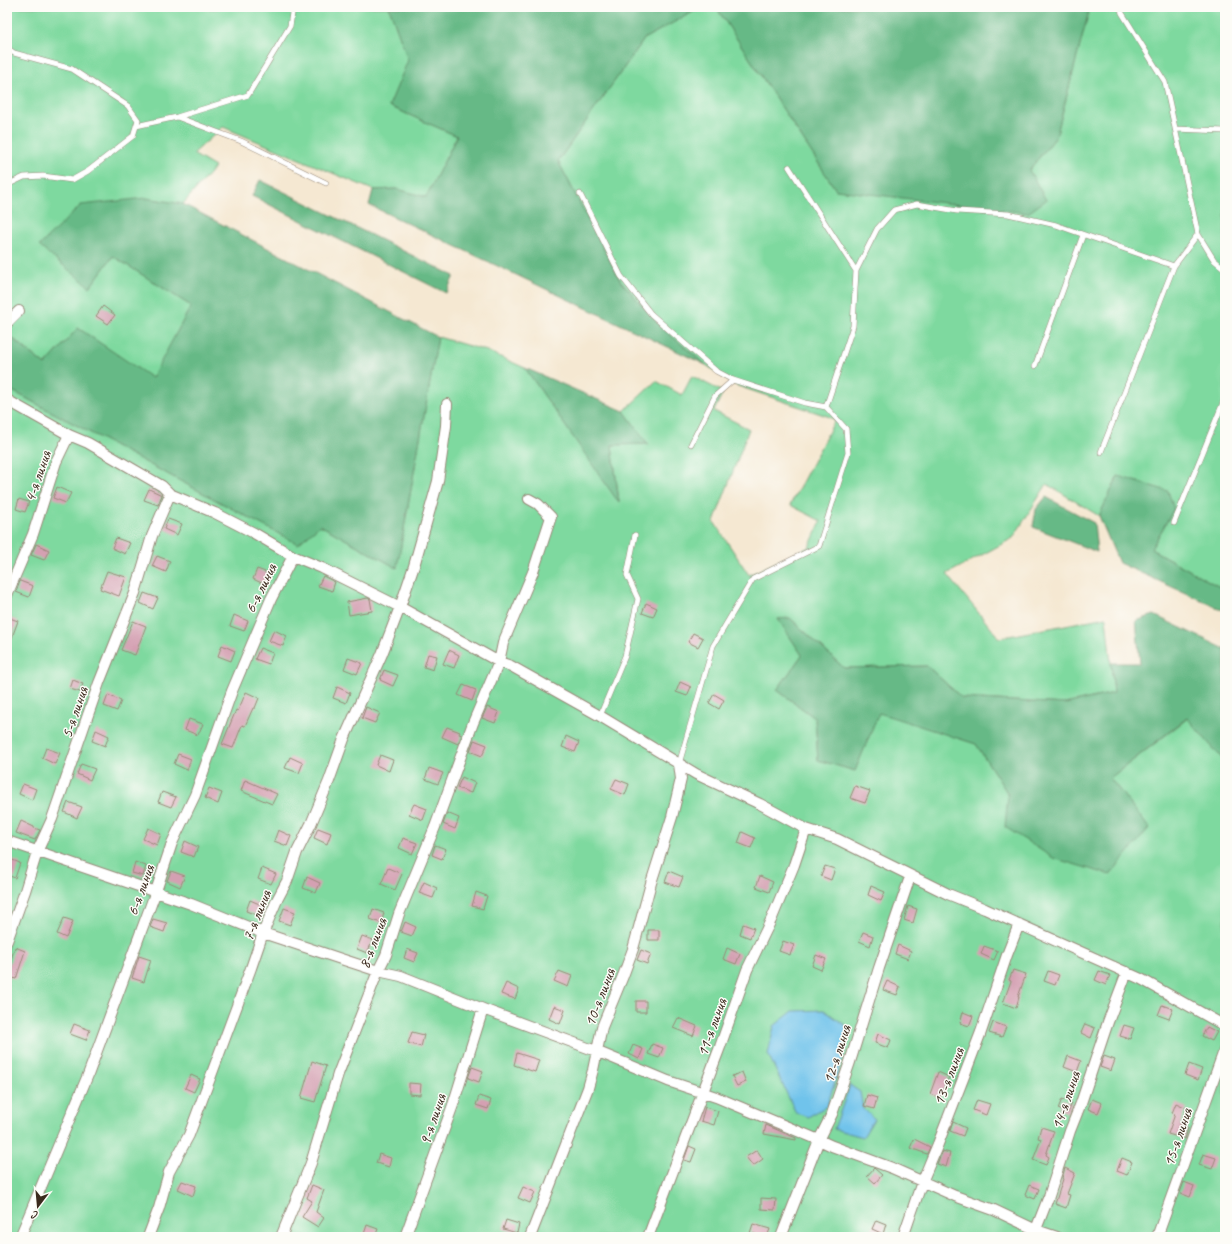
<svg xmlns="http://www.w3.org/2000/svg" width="1232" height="1244" font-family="Caveat,sans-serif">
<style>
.green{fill:#7ed99f;stroke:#5c825e}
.forest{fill:#66b986;stroke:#507252}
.water{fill:#6fc3eb;stroke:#557684}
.building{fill:#d4a0b2}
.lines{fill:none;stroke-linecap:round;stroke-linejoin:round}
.lane-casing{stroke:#988978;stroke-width:6}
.street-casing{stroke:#988978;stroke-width:12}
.lane{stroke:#fff;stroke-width:5}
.street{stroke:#fff;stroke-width:10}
.labels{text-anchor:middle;stroke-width:3;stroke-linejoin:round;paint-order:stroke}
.street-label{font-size:16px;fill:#3b2a1e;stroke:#fdfcf7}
</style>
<rect width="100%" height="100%" fill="#fdfcf7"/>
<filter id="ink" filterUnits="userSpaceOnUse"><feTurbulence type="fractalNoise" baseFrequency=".025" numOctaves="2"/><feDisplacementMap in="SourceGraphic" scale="8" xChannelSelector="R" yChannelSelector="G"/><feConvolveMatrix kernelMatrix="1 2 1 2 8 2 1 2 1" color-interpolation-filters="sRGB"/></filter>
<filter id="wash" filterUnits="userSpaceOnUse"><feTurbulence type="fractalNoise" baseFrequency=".012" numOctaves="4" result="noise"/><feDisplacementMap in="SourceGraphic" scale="16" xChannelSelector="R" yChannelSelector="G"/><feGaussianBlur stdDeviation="0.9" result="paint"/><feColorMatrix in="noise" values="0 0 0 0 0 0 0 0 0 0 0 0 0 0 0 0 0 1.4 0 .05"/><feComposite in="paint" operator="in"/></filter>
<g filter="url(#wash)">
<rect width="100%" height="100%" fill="#f5e8d2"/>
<path class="green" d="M7,7H184L216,9V7H389L409,60L389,106L457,136L426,197L397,189L373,190L223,127L193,154L215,167L183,204L146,198L90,287L113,256L191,306L152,379L78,328L45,365L9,335L7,336Z
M702,7H716L836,190L1029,170L1056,137L1090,7H1225V590L1151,549L1174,509L1118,476L1099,516L1047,484L1013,538L947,574L999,638L1106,617L1114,693L1065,704L962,698L927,666L844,668L790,618L778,619L802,655L777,690L815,718L818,760L855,771L879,712L976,744L1008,794L1149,828L1110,778L1188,718L1225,762V1237H7V388L298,544L320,525L397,568L438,337L487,351L525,368L619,502L612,445L648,444L624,411L656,381L682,395L692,376L723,392L714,411L749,429L714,522L749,575L809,547L821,521L790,505L835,420L827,416L735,385L706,365L662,328L620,280L558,161L645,38Z"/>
<path class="forest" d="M389,7H702L645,38L558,161L620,280L662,328L706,365L369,205L373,190L397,189L426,197L457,136L389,106L408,60Z
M716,7H1090L1056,137L1029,170L1046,200L1028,213L836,190Z
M260,180L454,276L446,293L252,196Z
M146,198L183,204L438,337L397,568L320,525L298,544L7,388V336L8,335L45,365L78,328L152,378L191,306L113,256L90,287L39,246L81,205Z
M525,368L624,411L648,444L612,445L619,503Z
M1118,476L1168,491L1174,509L1151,549L1225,590V611L1119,563L1099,516Z
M1046,497L1094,523L1097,552L1033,527L1036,509Z
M1154,615L1225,649V762L1187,718L1110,778L1149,828L1110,875L1053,858L1005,827L1008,794L976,744L879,713L855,771L818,760L815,718L777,690L802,655L778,619L790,618L844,668L927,666L962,698L1065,704L1114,693L1111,663H1140L1136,621Z"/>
<path class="water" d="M824,1010L852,1030L827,1106L808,1117L796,1113L768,1054L774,1026L793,1011Z
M850,1085L860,1092L863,1108L874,1119L863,1137L834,1129Z"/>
<g id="blocks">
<path class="building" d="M103,306L115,315L108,324L96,316Z
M57,487L71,493L66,503L53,498Z
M149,489L162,495L158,505L144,500Z
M19,499L29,502L25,512L16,509Z
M168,519L182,524L177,535L164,529Z
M116,538L130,543L125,554L112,548Z
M36,544L49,550L44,560L31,555Z
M157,556L170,561L166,572L152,566Z
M257,569L271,574L266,585L253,579Z
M107,571L126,577L119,596L100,589Z
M323,576L335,582L332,591L318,586Z
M20,581L33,586L29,597L16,592Z
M144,593L158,598L153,609L140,603Z
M368,598L370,599L372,611L349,615L347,602Z
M646,603L657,608L653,617L642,613Z
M234,615L248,621L244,631L230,626Z
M7,617L18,621L8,648H7Z
M133,621L146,626L135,655L121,650Z
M274,630L287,636L283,646L269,641Z
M693,633L703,638L698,647L688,642Z
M222,645L235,651L231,661L218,656Z
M260,648L273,653L269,664L255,659Z
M449,650L459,655L454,668L443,664Z
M428,654L437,656L433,670L424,667Z
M348,658L362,663L357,674L344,669Z
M384,670L398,675L393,686L380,680Z
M73,680L83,684L80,692L70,689Z
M680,682L691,687L687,696L676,692Z
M463,685L476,690L472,701L458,695Z
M337,687L350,693L346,703L333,698Z
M246,692L259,698L255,708H253L245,726L242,725L233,748L222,744L236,710L238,711Z
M714,694L724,700L719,709L709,703Z
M108,695L121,701L117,711L104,706Z
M366,707L380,713L375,723L362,718Z
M487,707L499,712L495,723L482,718Z
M189,719L203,724L198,735L185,730Z
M447,727L460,732L459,734L462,735L458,744L442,737Z
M96,730L109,736L105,746L92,741Z
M566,736L579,742L575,752L562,747Z
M474,740L487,745L482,756L470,751Z
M46,748L60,753L55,764L42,758Z
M178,754L191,759L187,770L174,764Z
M380,755L393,760L389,771L376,765Z
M290,757L303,763L299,773L285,768Z
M81,764L95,769L90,780L77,774Z
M429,768L443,773L438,784L425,779Z
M462,777L475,783L471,793L457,788Z
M616,779L629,784L625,795L611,789Z
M245,780L277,794L272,804L241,791Z
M23,784L36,789L32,800L19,794Z
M855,786L870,791L865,803L850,798Z
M209,788L222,793L218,804L205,798Z
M162,792L176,797L171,807L158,802Z
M68,802L82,807L77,818L64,812Z
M414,804L427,809L423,820L409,814Z
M447,813L459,818L455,829L443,824Z
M21,821L34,827V828L40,830L35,840L16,833Z
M148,828L161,834L157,845L143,839Z
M318,828L331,833L327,844L314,838Z
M278,830L291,836L287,846L274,841Z
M742,832L755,838L751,848L738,843Z
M403,838L417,843L412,854L399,848Z
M185,841L198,847L194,857L181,852Z
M435,845L446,849L442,859L432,855Z
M10,859L20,863L15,878L7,875V868Z
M135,862L146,866L143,876L132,873Z
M825,866L835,869L831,880L821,876Z
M262,868L276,874L271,884L258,879Z
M388,868L402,874L395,890L381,884Z
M171,871L185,876L180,887L167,881Z
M669,871L683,877L679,887L665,882Z
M760,876L773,882L769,892L756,887Z
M307,877L320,883L316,893L303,888Z
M424,882L437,888L433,898L419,893Z
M871,886L885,892L881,901L868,895Z
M476,892L487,896L483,909L472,906Z
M250,900L264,906L259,916L246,911Z
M908,906L917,909L913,923L904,920Z
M284,908L295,912L290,925L279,921Z
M373,909L384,913L381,923L370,919Z
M64,918L73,921L66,938L57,934Z
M153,919L167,923L164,932L150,927Z
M405,922L416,927L412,936L401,932Z
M743,924L754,928L750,938L740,934Z
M648,930H659V940H648Z
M863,932L873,936L870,946L859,941Z
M362,936L373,940L367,953L357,949Z
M783,941L794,945L790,955L779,951Z
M898,945L911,951L908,959L895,954Z
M984,946L998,951L994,960L981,954Z
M15,947L25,951L16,979L7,976V971Z
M727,948L740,954L736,964L723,959Z
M407,949L418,953L414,962L404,958Z
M641,950L651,954L647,964L637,960Z
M816,955L826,959L821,970L812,966Z
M139,956L151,960L144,982L132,978Z
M1013,970L1026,974L1018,997H1019L1016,1008L1003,1003L1011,981L1009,980Z
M559,971L572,976L568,987L554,981Z
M1048,971L1059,975L1055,985L1044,981Z
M1099,971L1110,975L1106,985L1095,980Z
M887,981L900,987L897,995L883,990Z
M506,983L519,989L515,999L501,994Z
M636,1001H646V1012H636Z
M1162,1005L1173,1009L1169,1019L1158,1015Z
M554,1006L565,1010L560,1024L549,1019Z
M963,1012L973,1016L969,1026L960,1023Z
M678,1018L697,1026L693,1036L673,1028Z
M993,1022L1006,1027L1002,1037L989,1033Z
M74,1024L90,1030L86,1040L70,1034Z
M1085,1024L1095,1028L1091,1038L1081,1033Z
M1124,1025L1134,1028L1130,1039L1120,1036Z
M1207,1027L1217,1032L1212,1041L1202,1036Z
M412,1032L424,1035L421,1047L408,1043Z
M878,1034L891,1040L888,1048L875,1043Z
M652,1044L663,1048L659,1058L648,1054Z
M633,1045L643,1049L639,1059L629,1054Z
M517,1053L539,1060L535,1072L514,1065Z
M1068,1056L1081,1061L1077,1072L1064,1067Z
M1104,1056L1115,1060L1111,1071L1100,1067Z
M312,1061L326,1066L315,1102L301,1098Z
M1189,1064L1202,1069L1198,1080L1185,1075Z
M472,1067L483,1071L479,1082L468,1078Z
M742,1072L746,1082L737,1086L732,1076Z
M938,1072L949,1077L940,1098L930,1094Z
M191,1075L200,1079L194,1092L185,1088Z
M409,1083L421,1084L420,1095L409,1094Z
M867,1095L877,1098L874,1109L864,1106Z
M479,1096L491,1100L488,1109L476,1105Z
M1062,1099L1072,1103L1068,1113L1058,1109Z
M1092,1099L1102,1103L1098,1113L1088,1109Z
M977,1100L990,1104L986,1115L973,1110Z
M1176,1103L1187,1108L1180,1125L1188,1128L1185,1139L1168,1134L1175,1114L1172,1113Z
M705,1107L718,1111L714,1125L701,1121Z
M953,1122L966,1128L963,1136L950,1131Z
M766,1125L796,1138V1140L764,1134Z
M1041,1127L1054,1131L1046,1155L1049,1157L1046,1165L1033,1160L1041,1139L1038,1138Z
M914,1139L930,1147L927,1154L910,1148Z
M689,1146L696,1149L691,1162L684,1160Z
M757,1150L763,1159L753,1166L746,1157Z
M942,1151L950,1153L946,1167L937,1164Z
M379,1154L391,1158L389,1167L376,1163Z
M1203,1154L1216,1158L1212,1169L1199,1165Z
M1122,1158L1132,1162L1127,1175L1117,1171Z
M874,1168L882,1175L875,1183L867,1176Z
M1065,1168L1075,1173L1067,1194L1070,1195L1066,1208L1055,1204L1063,1179L1062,1178Z
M182,1181L196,1186L193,1196L178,1189Z
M1184,1182L1194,1186L1190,1197L1180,1193Z
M312,1185L324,1190L316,1212L324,1218L318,1227L302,1217L312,1201L307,1198Z
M1029,1185L1039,1189L1035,1199L1025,1195Z
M523,1187L535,1192L530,1203L518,1198Z
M761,1198L776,1199L775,1210L761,1209Z
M506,1220L519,1224L517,1233L503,1229Z
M876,1220L886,1224L883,1234L872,1229Z
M753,1224L770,1229L767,1237L750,1233Z
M367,1225L378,1229L375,1237H363Z"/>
</g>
</g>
<g filter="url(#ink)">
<use href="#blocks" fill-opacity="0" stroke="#988978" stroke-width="1"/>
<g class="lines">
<g class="lane-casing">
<path id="lane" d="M1120,7L1122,13L1165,82L1198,234L1214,260L1225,269
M7,48L14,53L72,69L128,106L138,120L133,136L88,171L72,180L43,176L24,177L7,185
M177,117L241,141L326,183
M136,126L177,117L248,95L290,26L293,7
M1175,129L1225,131
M789,167L856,271
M580,194L621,276L651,314L716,371L733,380L805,403L826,407
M1035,366L1083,235
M691,444L715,396L733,380
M1101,452L1174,266
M1174,523L1225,398
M600,716L625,656L638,599L627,575L635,535
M679,764L713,646L753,579L819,546L848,453L846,429L826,407L853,326L856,271L877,229L894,210L917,204L957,211L1008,214L1056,225L1174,266L1198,234"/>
</g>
<g class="street-casing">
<path id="street" d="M7,323L19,311
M7,400L69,435L88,443L162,486L170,494L215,513L254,533L293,556L322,568L400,607L499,662L511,666L600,716L696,774L760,804L806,829L837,839L948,894L985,909L1112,966L1141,979L1225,1026
M7,595L33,534L56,462L69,435
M7,841L191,904L263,933L341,959L378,971L401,976L483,1009L596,1051L668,1081L716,1097L819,1140L832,1146L892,1168L955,1196L994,1210L1036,1230L1057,1237
M7,941L25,891L37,852L52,819L99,683L135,593L152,536L170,494
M20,1237L88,1075L156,891L172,843L195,795L232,691L271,599L293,556
M148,1237L159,1208L169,1172L189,1135L251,968L263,933L277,900L287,881L297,852L311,824L329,781L344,739L382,654L400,607L414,566L438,481L446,426L447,404
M281,1237L311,1163L338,1074L378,971L386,955L399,914L435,827L473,723L499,662L503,643L533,572L551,517L538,504L529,499
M405,1237L453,1105L483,1009
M530,1237L588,1088L593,1070L602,1027L623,976L633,949L651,883L672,817L681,779L679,764
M648,1237L720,1047L747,970L772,918L794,865L806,829
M781,1237L819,1140L832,1114L850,1062L879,968L910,877
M903,1237L922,1182L938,1144L981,1032L1007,955L1019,924
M1033,1237L1049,1196L1070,1131L1081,1103L1108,1022L1127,972
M1157,1237L1225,1048"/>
</g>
<use href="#lane" class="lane"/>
<use href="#street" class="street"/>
</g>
</g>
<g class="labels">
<g class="street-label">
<text transform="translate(37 476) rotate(-71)" y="6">4-я линия</text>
<text transform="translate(260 588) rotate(-64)" y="6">6-я линия</text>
<text transform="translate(74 712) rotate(-71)" y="6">5-я линия</text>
<text transform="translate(140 890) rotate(-70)" y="6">6-я линия</text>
<text transform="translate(256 915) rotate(-68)" y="6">7-я линия</text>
<text transform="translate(372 943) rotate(-69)" y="6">8-я линия</text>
<text transform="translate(599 997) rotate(-69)" y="6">10-я линия</text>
<text transform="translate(711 1027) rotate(-70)" y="6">11-я линия</text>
<text transform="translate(836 1054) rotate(-72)" y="6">12-я линия</text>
<text transform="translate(948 1076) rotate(-69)" y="6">13-я линия</text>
<text transform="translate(1065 1100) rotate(-71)" y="6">14-я линия</text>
<text transform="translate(432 1119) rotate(-71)" y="6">9-я линия</text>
<text transform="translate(1177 1137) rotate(-71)" y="6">15-я линия</text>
</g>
</g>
<rect width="1232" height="1244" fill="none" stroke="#fdfcf7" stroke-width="24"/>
<g transform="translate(38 1206) rotate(196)" stroke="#fdfcf7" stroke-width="3" paint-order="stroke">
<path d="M0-3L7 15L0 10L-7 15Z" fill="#3b2a1e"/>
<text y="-6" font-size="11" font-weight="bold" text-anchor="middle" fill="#3b2a1e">С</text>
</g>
</svg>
